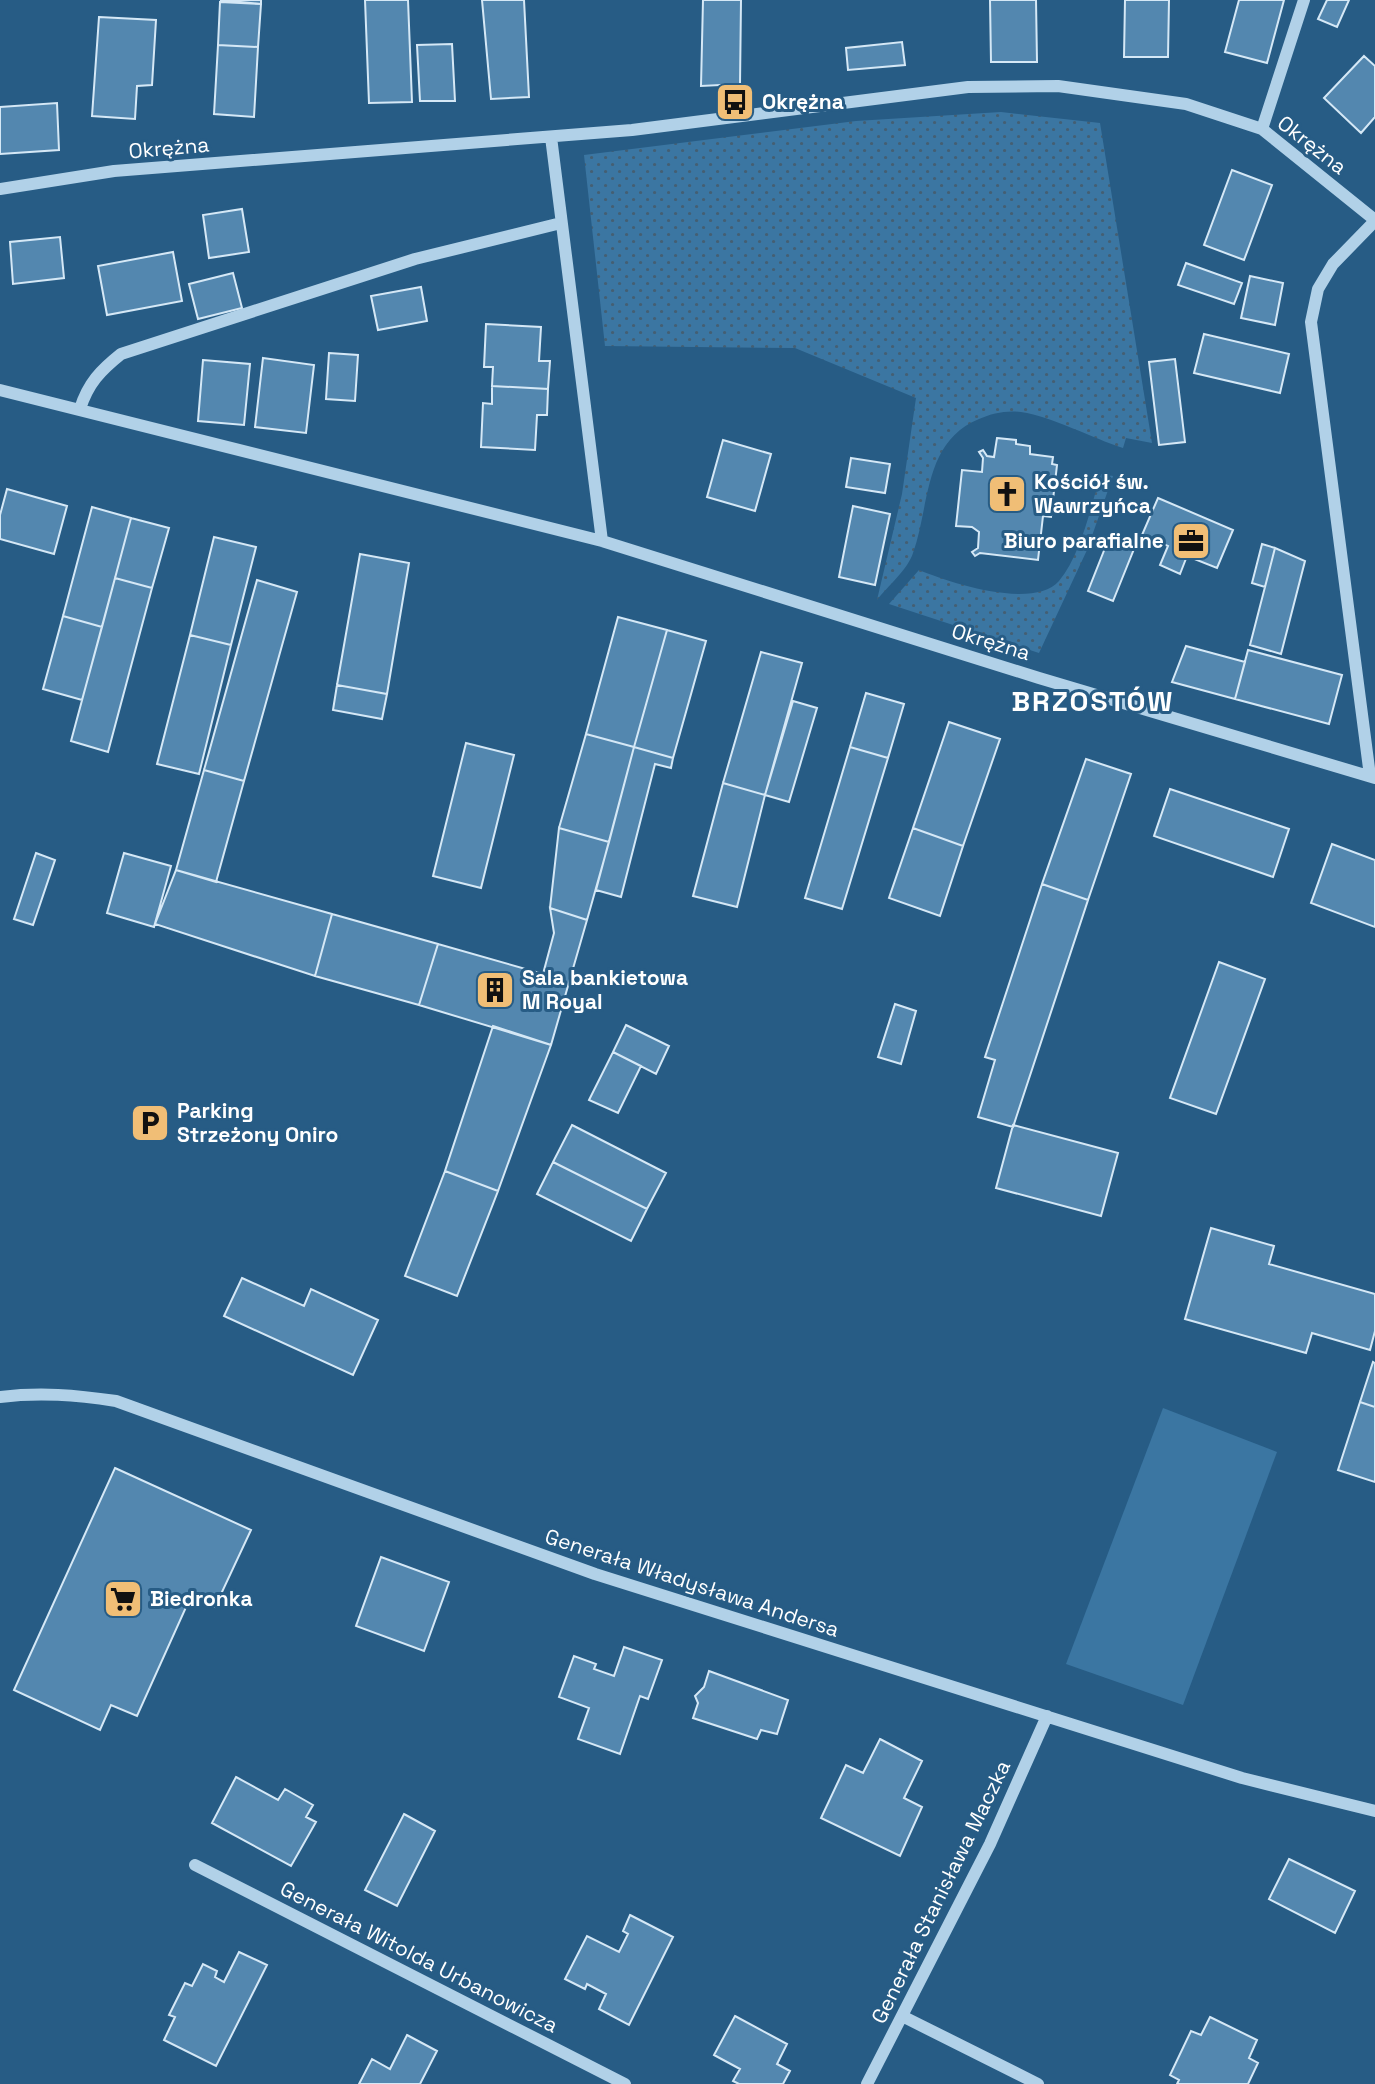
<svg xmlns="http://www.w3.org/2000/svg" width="1375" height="2084" font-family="'Space Grotesk',sans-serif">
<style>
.grass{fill:url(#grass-dots)}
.pitch{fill:#3b76a2}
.building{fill:#5387af;stroke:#d5e8f6;stroke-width:2}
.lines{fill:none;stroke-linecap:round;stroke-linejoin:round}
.minor{stroke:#b1d1e8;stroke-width:12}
.labels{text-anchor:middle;stroke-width:6;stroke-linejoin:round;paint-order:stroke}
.poi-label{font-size:21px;font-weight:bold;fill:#fff;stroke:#275c85;text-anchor:start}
.street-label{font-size:21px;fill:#fff;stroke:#275c85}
.district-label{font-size:28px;font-weight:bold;letter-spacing:2px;fill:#fff;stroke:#275c85}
</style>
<defs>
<pattern id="grass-dots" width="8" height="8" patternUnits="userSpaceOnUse" patternTransform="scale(1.75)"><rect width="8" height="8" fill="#3b76a2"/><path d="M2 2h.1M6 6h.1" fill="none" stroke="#445f73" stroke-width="1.8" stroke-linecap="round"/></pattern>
</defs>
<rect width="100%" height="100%" fill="#275c85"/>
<path class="grass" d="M1001,112L1100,123L1152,443L1126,438L1123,448C1092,438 1053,417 1021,412C1007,410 992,413 979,419C923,442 930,506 913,553C908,569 888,586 877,600L902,494L916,398L795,348L605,346L584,155L856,121Z
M1101,474L1113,476L1087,550L1039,653L889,604L919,570C950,583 1034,610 1059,581C1082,553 1090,508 1101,474Z"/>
<path class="pitch" d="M1163,1408L1277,1452L1183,1705L1066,1664Z"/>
<path class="building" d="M220,0H261V4Z
M365,0H408L412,102L369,103Z
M482,0H524L529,97L491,99Z
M703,0H741L740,84L701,86Z
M990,0H1036L1037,62H991Z
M1125,0H1169L1168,57H1124Z
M1239,0H1284L1267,63L1225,52Z
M1327,0H1349L1337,27L1318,19Z
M220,2L261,4L258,47L218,45Z
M99,17L156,20L152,85L137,86L135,119L92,116Z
M902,42L905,65L848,70L846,48Z
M452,44L455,101H420L417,45Z
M218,45L258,47L254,117L214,114Z
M1364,56L1375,66V117L1361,133L1324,98Z
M57,103L59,150L0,154V107Z
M1232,170L1272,185L1244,260L1204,245Z
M242,209L249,252L209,258L203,215Z
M60,237L64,278L13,284L10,242Z
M173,252L182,301L107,315L98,266Z
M1186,263L1242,283L1234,304L1178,285Z
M233,273L242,308L198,319L189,284Z
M1250,276L1283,283L1275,325L1241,318Z
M421,287L427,321L378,330L371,296Z
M486,324L541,327L539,361H550L548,389L492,386L493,367H484Z
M1204,334L1289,354L1280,393L1194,373Z
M329,353L358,355L355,401L326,399Z
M263,358L314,365L306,433L255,427Z
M1175,359L1185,442L1159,445L1149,362Z
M203,360L250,364L244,425L198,421Z
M492,386L548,389L547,415H537L535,450L481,447L483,403L492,404Z
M997,438L1016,440V444L1030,446V454L1053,457L1052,464L1057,465L1051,517L1043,516L1038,560L980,553L975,556L972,552L978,548L979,532L972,527L956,526L962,470L982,472L983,458L979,452L983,450L987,456L994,457Z
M723,440L771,454L755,511L707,497Z
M851,458L890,464L885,493L846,487Z
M7,489L67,506L54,554L0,539V515Z
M1158,498L1233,530L1217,568L1187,556L1180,574L1160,565L1168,546L1142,535Z
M853,506L890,514L875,585L839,577Z
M92,507L131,518L102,627L63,616Z
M131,518L169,528L152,588L115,578Z
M1111,533L1136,544L1113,601L1088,591Z
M214,537L256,547L231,645L190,635Z
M1262,544L1275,548L1265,587L1252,583Z
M1275,548L1305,561L1281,654L1250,645Z
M360,554L409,563L387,694L337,685Z
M115,578L152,588L108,752L71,741Z
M257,580L297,592L244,781L204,770Z
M63,616L102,627L82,700L43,689Z
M618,617L667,630L634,747L586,734Z
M667,630L706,641L673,758L634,747Z
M190,635L231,645L199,774L157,764Z
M1186,646L1245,662L1235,699L1172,682Z
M1248,650L1342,675L1329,724L1235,699Z
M761,652L802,663L765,795L723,783Z
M337,685L387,694L382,719L333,710Z
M866,693L904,704L888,758L850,747Z
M793,701L817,708L789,802L765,795Z
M949,722L1000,739L963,846L913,828Z
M586,734L634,747L609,842L559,828Z
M466,743L514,755L481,888L433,876Z
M634,747L673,758L671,768L655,764L621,897L596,890Z
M850,747L888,758L842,909L805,898Z
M1086,759L1131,774L1088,900L1042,884Z
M204,770L244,781L216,882L176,870Z
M723,783L765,795L737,907L693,896Z
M1170,789L1289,829L1273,877L1154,836Z
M559,828L609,842L587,920L550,908Z
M913,828L963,846L940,916L889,898Z
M1332,844L1375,860V927L1311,903Z
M36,853L55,860L33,925L14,919Z
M124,853L171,866L154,927L107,913Z
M176,870L332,914L315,976L155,924Z
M1042,884L1088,900L1013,1127L978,1117L995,1060L985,1057Z
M550,908L587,920L551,1045L419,1005L438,944L543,974L554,933Z
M332,914L438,944L419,1005L315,976Z
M1219,962L1265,979L1216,1114L1170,1098Z
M895,1004L916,1011L901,1064L878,1057Z
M626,1025L669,1046L656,1074L613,1052Z
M493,1026L551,1045L498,1191L445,1171Z
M613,1052L641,1066L618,1113L589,1100Z
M572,1125L666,1173L647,1209L553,1162Z
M1013,1125L1118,1153L1101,1216L996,1188Z
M553,1162L647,1209L631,1241L537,1194Z
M445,1171L498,1191L457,1296L405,1276Z
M1211,1228L1274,1246L1269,1264L1375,1294V1331L1370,1350L1312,1333L1306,1353L1185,1319Z
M242,1278L304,1306L311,1289L378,1320L353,1375L224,1316Z
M1373,1362L1375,1363V1407L1360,1402Z
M1360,1402L1375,1407V1482L1338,1470Z
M115,1468L251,1530L215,1607L191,1596L137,1716L111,1705L100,1730L14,1690Z
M381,1557L449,1582L424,1651L356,1626Z
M624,1647L662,1660L648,1699L640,1696L620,1754L578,1739L589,1708L559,1697L574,1656L596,1664L594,1669L614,1676Z
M709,1671L788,1700L777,1734L761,1730L757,1739L693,1718L698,1703L695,1696L704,1687Z
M880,1739L922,1761L904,1798L922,1807L900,1856L821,1818L846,1765L863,1773Z
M236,1777L278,1800L285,1789L313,1805L306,1817L316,1822L291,1866L212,1823Z
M404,1814L435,1831L397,1906L365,1890Z
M1289,1859L1355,1891L1335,1933L1269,1899Z
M630,1915L673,1937L629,2025L599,2009L606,1994L587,1984L585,1989L565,1979L587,1936L619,1952L628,1934L623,1931Z
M239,1952L267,1965L216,2066L164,2040L175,2017L169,2015L185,1983L192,1986L203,1964L217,1971L215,1977L224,1982Z
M735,2016L787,2044L777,2064L790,2071L783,2084H739L733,2081L740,2069L714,2055Z
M1210,2017L1257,2040L1249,2058L1258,2063L1248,2084H1177L1179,2080L1170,2075L1191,2031L1201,2035Z
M407,2035L437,2051L420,2084H359L372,2059L390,2069Z"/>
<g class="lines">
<path class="minor" d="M1262,129L1304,0
M551,137L602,541
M0,189L114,171L632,130L968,87L1058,86L1186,104L1262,129L1375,220
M0,390L602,541L1039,678L1375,778
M80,409C88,383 101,370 121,354L415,259L561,223
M1370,776L1311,322L1318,289L1333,264L1375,221
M0,1397C40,1392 76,1395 116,1401L595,1574L1242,1778L1375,1811
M195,1865L625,2084
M902,2016L1038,2084
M867,2084L990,1844L1047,1716"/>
</g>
<defs>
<g id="bus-square" transform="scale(2.0125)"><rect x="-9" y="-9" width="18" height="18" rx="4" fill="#f0be76" stroke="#275c85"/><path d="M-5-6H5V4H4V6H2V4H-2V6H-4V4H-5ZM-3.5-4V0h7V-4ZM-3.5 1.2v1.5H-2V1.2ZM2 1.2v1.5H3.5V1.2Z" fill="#111"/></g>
<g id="church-square" transform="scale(2.0125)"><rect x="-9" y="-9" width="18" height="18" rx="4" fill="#f0be76" stroke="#275c85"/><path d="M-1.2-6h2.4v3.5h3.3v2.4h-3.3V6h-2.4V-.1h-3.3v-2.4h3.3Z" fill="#111"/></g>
<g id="office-square" transform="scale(2.0125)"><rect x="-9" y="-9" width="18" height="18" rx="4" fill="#f0be76" stroke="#275c85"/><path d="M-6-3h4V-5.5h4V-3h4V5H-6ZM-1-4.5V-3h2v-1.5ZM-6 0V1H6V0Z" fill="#111"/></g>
<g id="building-square" transform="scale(2.0125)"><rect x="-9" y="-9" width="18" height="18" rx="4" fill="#f0be76" stroke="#275c85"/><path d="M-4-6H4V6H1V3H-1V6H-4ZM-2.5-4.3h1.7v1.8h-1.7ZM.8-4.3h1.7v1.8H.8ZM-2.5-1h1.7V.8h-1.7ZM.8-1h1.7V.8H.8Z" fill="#111"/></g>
<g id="parking-square" transform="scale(2.0125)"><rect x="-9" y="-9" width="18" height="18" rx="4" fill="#f0be76" stroke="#275c85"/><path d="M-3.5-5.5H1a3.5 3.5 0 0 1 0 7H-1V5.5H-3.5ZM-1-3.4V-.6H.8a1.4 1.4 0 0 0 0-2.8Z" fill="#111"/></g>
<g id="supermarket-square" transform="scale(2.0125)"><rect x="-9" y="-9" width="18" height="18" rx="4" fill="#f0be76" stroke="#275c85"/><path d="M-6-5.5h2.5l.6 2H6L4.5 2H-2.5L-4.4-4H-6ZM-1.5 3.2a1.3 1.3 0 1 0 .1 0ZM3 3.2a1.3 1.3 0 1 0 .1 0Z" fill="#111"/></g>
</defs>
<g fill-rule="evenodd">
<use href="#bus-square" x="735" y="102"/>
<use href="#church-square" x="1007" y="494"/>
<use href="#office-square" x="1191" y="541"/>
<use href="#building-square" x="495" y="990"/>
<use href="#parking-square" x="150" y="1123"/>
<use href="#supermarket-square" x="123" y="1599"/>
</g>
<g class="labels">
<g class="poi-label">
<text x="762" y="109">Okrężna</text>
<text x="1034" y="489">Kościół św.<tspan x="1034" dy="24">Wawrzyńca</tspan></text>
<text x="1164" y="548" text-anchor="end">Biuro parafialne</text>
<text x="522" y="985">Sala bankietowa<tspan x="522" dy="24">M Royal</tspan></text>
<text x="177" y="1118">Parking<tspan x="177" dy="24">Strzeżony Oniro</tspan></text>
<text x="150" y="1606">Biedronka</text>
</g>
<g class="street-label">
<text transform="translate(1312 145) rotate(38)" y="7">Okrężna</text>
<text transform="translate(169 148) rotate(-5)" y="7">Okrężna</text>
<text transform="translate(991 642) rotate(17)" y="7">Okrężna</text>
<text transform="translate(692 1583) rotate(18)" y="7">Generała Władysława Andersa</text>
<text transform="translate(941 1892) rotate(-64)" y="7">Generała Stanisława Maczka</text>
<text transform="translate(419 1957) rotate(27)" y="7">Generała Witolda Urbanowicza</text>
</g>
<g class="district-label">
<text x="1093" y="711">BRZOSTÓW</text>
</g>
</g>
</svg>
